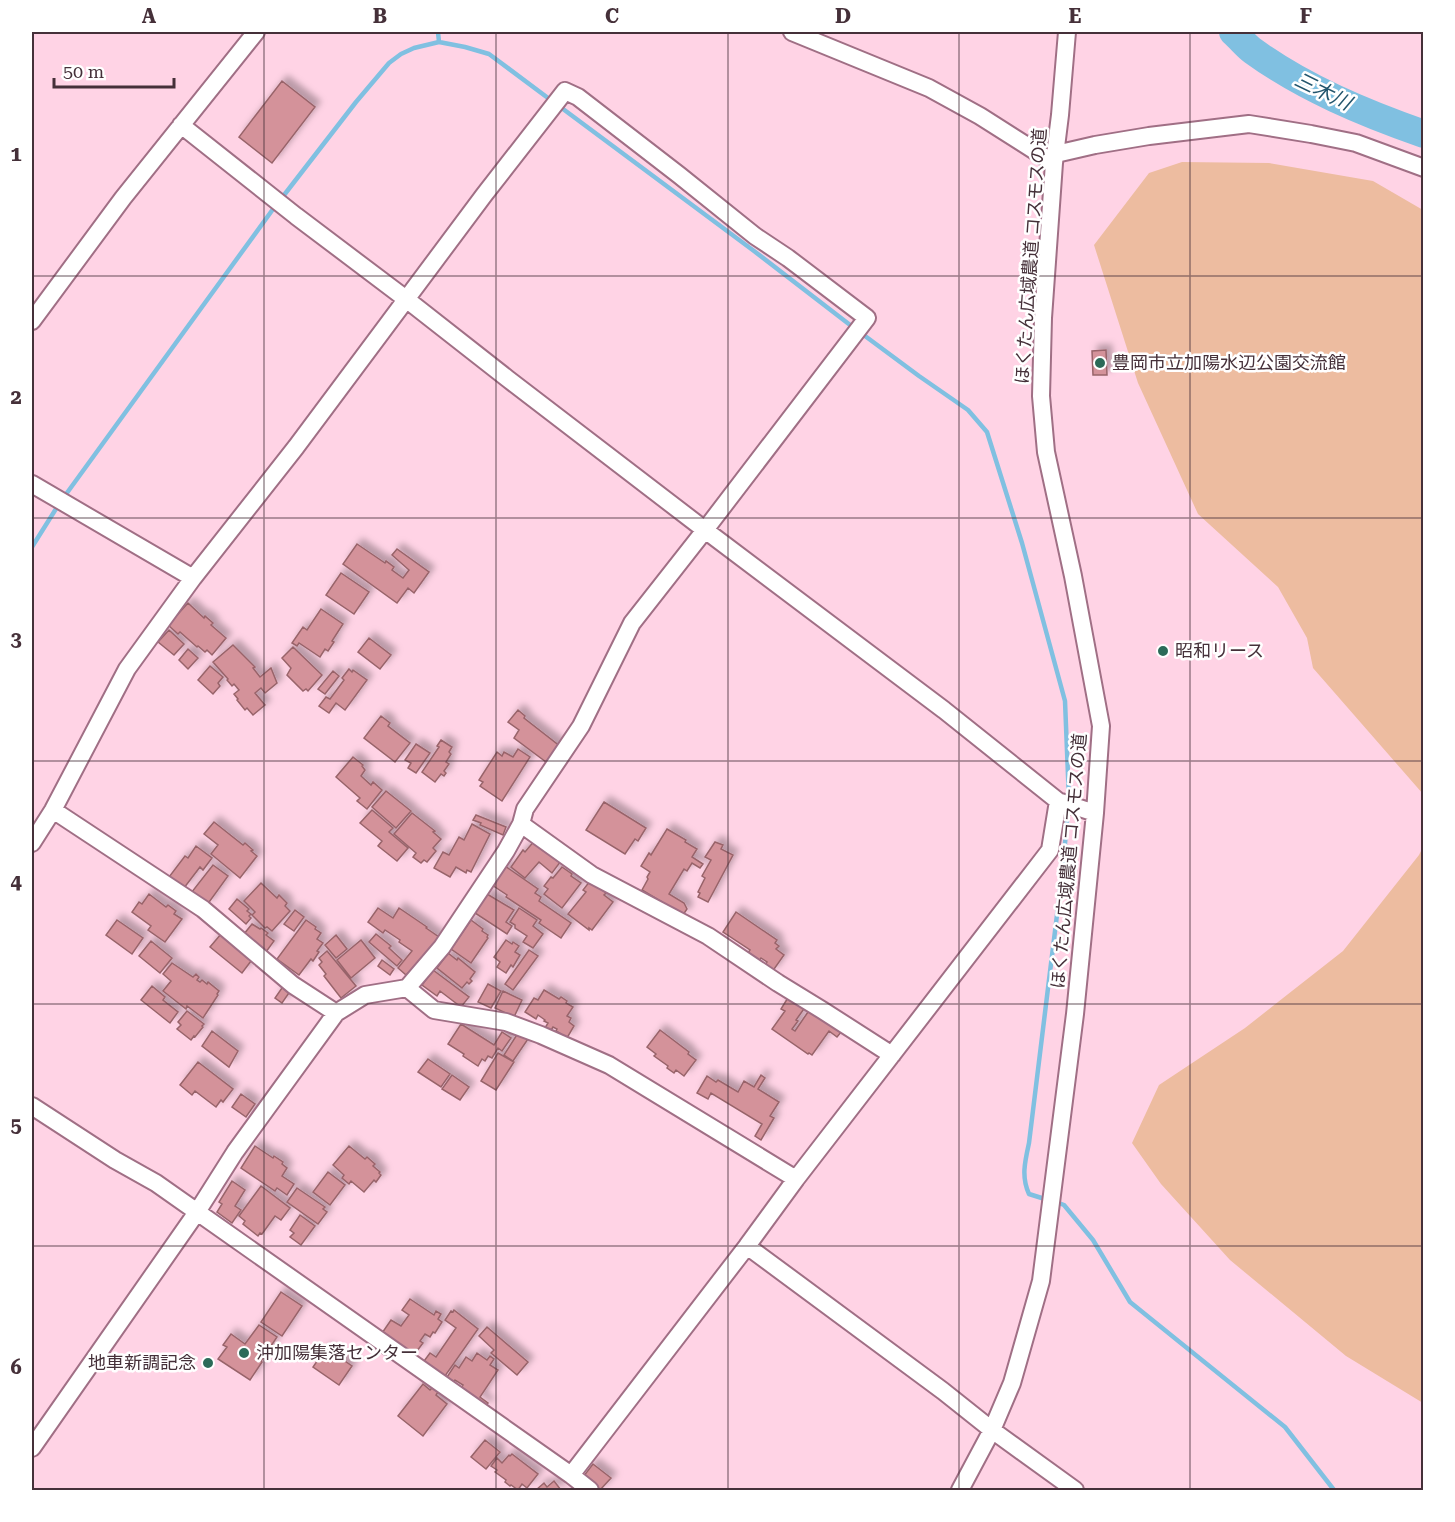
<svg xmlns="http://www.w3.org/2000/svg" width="1455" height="1522" font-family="'Roboto Serif','Noto Sans JP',serif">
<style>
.green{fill:#edbca0}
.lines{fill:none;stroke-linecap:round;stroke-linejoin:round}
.stream{stroke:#80c0e1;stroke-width:4.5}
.river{stroke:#80c0e1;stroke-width:28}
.building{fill:#d4929a;stroke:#98646a;stroke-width:1.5;filter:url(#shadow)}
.minor-casing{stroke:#a06f85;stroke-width:20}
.minor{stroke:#fff;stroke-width:16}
.grid{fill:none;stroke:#453039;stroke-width:1.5;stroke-opacity:0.55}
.poi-dot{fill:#2b6a58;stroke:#fff;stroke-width:2}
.labels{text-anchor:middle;stroke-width:5;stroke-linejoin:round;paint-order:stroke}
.street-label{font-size:18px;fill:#453039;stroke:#fff}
.poi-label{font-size:18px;fill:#453039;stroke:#fff;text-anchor:start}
.water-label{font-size:20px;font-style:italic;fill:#22556d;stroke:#fff}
.neatline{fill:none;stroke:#453039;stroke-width:2}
.grid-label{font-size:20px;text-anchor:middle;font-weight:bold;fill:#453039}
</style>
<defs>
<filter id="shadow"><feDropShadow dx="5.5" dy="-5.5" stdDeviation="3" flood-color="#0004"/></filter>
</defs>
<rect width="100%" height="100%" fill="#ffd3e5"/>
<path class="green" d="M1182,162L1269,163L1373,181L1423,210V794L1313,668L1307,638L1278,587L1198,514L1138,383L1094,245L1149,173Z
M1423,847V1403L1346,1356L1230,1260L1161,1184L1132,1143L1159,1085L1245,1028L1343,951L1419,855Z"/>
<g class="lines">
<path class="stream" d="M438,32L439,42L465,47L489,54L552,101
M559,106L754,251L854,328
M281,199L356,102L389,63L401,54L414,48L439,42
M861,333L919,376L968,410L987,432L1022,543L1065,701L1069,800
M64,497L276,205
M32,547L59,504
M1048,1200L1029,1194C1021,1177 1025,1161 1029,1143L1063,866L1068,809
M1056,1202L1064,1205L1093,1240L1130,1302L1285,1427L1334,1490"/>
<path class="river" d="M1233,32C1240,38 1246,46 1253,51C1304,88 1364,113 1424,134"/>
</g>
<path class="building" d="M282,81L315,107L272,163L239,137Z
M1106,350L1107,375H1093L1092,351Z
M357,544L385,563L386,561L394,567L392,570L403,578L409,570L392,555L397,549L429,572L414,593L408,588L397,603L343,564Z
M341,573L369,592L354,614L326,595Z
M188,603L204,618L205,616L213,623L211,625L226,638L212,655L207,650L205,652L198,646L197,647L180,632L178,634L168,625Z
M321,609L343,624L332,641L334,642L328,651L325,649L320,657L299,643L297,646L292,643L303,627L307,630Z
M169,630L184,644L174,655L158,642Z
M369,638L391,655L380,669L358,652Z
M233,645L255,667L253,668L260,677L271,668L277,683L265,693L261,688L255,693L265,705L253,715L247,708L245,710L237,700L238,699L234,694L239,690L234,684L232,686L227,680L228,679L213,662Z
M293,647L322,675L308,691L306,689L303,691L287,675L291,668L282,658Z
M188,649L198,658L188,669L179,660Z
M210,666L223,677L218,683L220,686L213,694L198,680Z
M349,669L352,672L353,670L367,680L345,710L336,703L329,713L319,706L326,697L330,699L344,680L342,678Z
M333,671L339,676L325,694L318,689Z
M518,710L525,716L524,718L561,747L550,765L514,738L519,730L508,722Z
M381,716L390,723L388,726L410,743L395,762L364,738Z
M441,740L452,747L449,752L451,754L446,762L449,764L444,771L446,773L444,776L441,774L435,782L422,772L439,747L437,746Z
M416,744L430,753L416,773L408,768L411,763L405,760Z
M518,749L530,757L502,801L480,786L483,782L479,780L497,752L502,756L504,752L513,757Z
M353,757L363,765L362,766L365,770L361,776L371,785L373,782L382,790L367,809L357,801L360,798L336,777Z
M386,791L411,811L396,828L372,807Z
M604,802L646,828L638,841L635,839L625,854L586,830Z
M372,810L393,828L389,832L408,848L397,861L378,846L382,841L360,823Z
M412,813L435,831L433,832L441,839L433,848L436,851L427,862L424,860L421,863L413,857L416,853L394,834Z
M476,815L506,827L503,835L480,825L481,823L473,820Z
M214,822L243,845L245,843L253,850L251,851L257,856L240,878L211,854L218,845L204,834Z
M472,824L490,834L471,872L467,870L466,873L456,867L450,877L434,868L443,852L449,855L459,837L464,840Z
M667,829L686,840L685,842L697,849L692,857L703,864L700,868L692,863L687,871L684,869L669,894L684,903L687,909L683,915L661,903L662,902L642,890L648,879L647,877L650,872L641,866L649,853L651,855Z
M535,840L561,861L552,873L539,862L525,878L511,867L523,850L525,852Z
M715,842L723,845L721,849L733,855L708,902L698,897L700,893L698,892L705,878L702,876L711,860L705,857Z
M196,846L212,858L203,870L200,867L184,888L169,877L185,856L188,858Z
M213,865L228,876L207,905L191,893Z
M505,866L538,889L535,893L541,897L539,901L571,923L561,938L539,923L541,920L506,897L507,895L492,885Z
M562,867L572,874L571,876L581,883L562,908L544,894L548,889L544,886L551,877L553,878Z
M590,881L606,893L604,895L613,902L592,930L589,928V930L568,914L586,892L583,890Z
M261,883L277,898L279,895L287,903L285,906L290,911L272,931L267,927L265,928L252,915L255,912L244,901Z
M149,894L166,907L168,905L176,911L174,914L182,919L165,942L148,930L151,926L132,912L139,902L142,904Z
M487,894L514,910L506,922L512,926L507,934L475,913Z
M237,899L249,909L247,911L251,914L249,916L251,918L246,924L229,909Z
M378,908L393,918L399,908L427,927L426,928L439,937L428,953L406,975L398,968L412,951L399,942L400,940L385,930L383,933L368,922Z
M519,908L537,920L533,926L543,934L533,948L523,942L527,936L515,928V925L510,922Z
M295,910L304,917L294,931L284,924Z
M736,912L777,940L775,943L779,946L776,949L784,955L772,972L764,967L767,962L761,958L759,962L747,954L750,950L723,932Z
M117,920L143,938L132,954L106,935Z
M306,920L316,927L315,929L321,933L317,939L323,943L317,951L319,952L313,961L311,959L299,975L277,959Z
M471,920L483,929L482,931L488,935L487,937L488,938L471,963L451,949Z
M252,924L260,929L261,928L268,933L266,935L274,941L266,952L244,934Z
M221,934L245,953L243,954L251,961L242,973L210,947Z
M376,934L391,946L389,948L402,960L397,966L369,942Z
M336,935L347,949L336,958L325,945Z
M361,940L375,958L351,978L337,960Z
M506,940L512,944L513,942L519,946L515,952L520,955L513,967L511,965L506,973L497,967L500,962L494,957Z
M151,941L172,958L160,973L139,956Z
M529,950L538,956L513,990L505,984Z
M327,951L356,986L341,998L324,976L326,974L319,965L322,962L319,958Z
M448,953L457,960L458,958L475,972L470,979L472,981L469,984L467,982L462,988L437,968Z
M382,960L394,969L390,975L378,966Z
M172,963L193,977L196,974L199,977L197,980L200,982L202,980L207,984L208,982L219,991L217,994L218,995L203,1018L187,1006L186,1009L163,991L171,981L163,974Z
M433,970L469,997L461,1007L440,991L437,996L422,985Z
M488,984L501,991L491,1008L478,1002Z
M284,985L291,990L282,1003L275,998Z
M152,986L165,997L163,1000L178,1012L170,1023L141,1000Z
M544,990L559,999L561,997L567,1001L566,1003L573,1007L567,1016L571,1018L569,1022L574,1026L567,1038L556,1031L557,1029L553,1027L550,1032L545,1028L548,1023L544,1021L545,1020L538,1015L536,1019L525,1012L534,998L538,1000Z
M503,991L522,1000L514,1017L495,1008Z
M789,996L806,1006L796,1020L798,1021L792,1029L795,1031L810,1009L842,1031L837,1037L829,1031L812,1055L809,1053L808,1054L772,1029L785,1011L781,1009Z
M187,1011L204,1024L202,1026L203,1027L195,1037L194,1036L191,1040L177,1029L181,1025L178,1022Z
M461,1024L494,1045L502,1032L511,1038L502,1051L498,1048L492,1058L488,1056L485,1061L482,1059L478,1066L463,1056L464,1054L448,1044Z
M660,1030L689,1052L688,1054L696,1060L684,1076L676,1070L674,1073L667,1068L668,1066L654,1056L656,1054L647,1047Z
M212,1031L238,1051L229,1067L202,1046Z
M518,1033L528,1039L513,1061L504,1055Z
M498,1053L514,1062L496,1090L481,1081Z
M428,1059L450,1074L441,1087L418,1072Z
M198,1062L233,1089L223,1102L221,1100L216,1107L195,1091L192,1095L180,1085Z
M452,1075L469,1087L460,1100L442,1089Z
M761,1075L765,1078L758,1089L779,1102L770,1116L774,1118L761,1140L755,1136L762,1124L711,1093L708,1099L697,1093L707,1076L716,1082L718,1080L738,1092L744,1081L754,1087Z
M241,1094L255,1104L246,1117L232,1107Z
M255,1146L273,1158L274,1156L283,1162L282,1164L287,1168L282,1176L294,1184L287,1195L277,1188L275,1191L241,1168Z
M349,1146L365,1159L367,1157L375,1164L373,1166L380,1172L379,1173L381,1175L376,1182L374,1180L364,1192L351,1181L349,1184L342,1178L344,1175L333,1165Z
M328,1172L345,1185L330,1205L313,1192Z
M232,1181L245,1190L235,1206L241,1210L232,1223L217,1212L222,1204L219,1202Z
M261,1186L290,1208L281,1220L275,1216L262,1234L260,1233L258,1236L243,1224L245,1221L239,1216Z
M297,1188L325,1207L323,1209L327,1212L318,1224L287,1202Z
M300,1215L315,1226L301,1245L290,1237L294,1233L290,1230Z
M281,1292L302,1306L282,1336L261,1322Z
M410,1299L434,1315L436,1311L441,1314L438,1319L442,1322L435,1333L433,1332L430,1337L425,1334L420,1341L423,1343L417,1351L415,1350L412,1354L382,1333L391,1320L401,1326L409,1315L402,1310Z
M454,1310L478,1329L445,1376L424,1361L430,1353L436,1357L456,1328L445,1320L451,1311L453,1312Z
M259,1325L277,1337L261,1361L262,1362L250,1380L218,1359L227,1347L223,1345L231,1334L245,1344Z
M487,1327L528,1362L517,1375L491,1353L494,1350L479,1336Z
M326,1348L352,1366L339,1385L313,1367Z
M477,1353L487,1360L490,1356L494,1359L490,1365L498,1370L480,1397L488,1403L486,1407L461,1388L463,1385L455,1380L454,1382L447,1377L455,1365L459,1368L466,1357L472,1361Z
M423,1384L430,1390L432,1388L438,1392L436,1395L447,1404L423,1436L398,1416Z
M485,1440L500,1452L486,1469L471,1457Z
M512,1454L538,1474L527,1488L522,1484L518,1490L511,1485L510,1486L505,1482L506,1480L495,1472L497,1470L491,1466L497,1458L502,1463L509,1455L510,1456Z
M593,1464L611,1478L600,1490L583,1477Z
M554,1481L561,1490H536L544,1483L547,1487Z"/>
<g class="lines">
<g class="minor-casing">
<path id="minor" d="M792,32L929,88L980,116L1054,163
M181,125L296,216L406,299L508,379L705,530L944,710L1058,801L1095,813
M1056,154L1095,145L1149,136L1249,124L1311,134L1356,143L1424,168
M32,321L123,198L256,32
M32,484L193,578
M53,810L203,909L293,985L336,1013
M521,824L592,875L708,936L778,983L822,1010L892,1055
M32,843L53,810L127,669L193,578L296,447L484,195L565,91L578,97L679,175L755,236L788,258L867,318L705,530L632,623L581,726L525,809L521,824L506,851L442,947L407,988L365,995L336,1013L235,1152L197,1212L32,1448
M407,988L434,1010L506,1022L541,1035L609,1065L796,1179
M32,1106L115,1160L156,1183L571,1475L590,1490
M747,1246L943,1391L992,1430L1075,1490
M571,1475L747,1246L796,1179L1050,850L1058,801
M960,1490L992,1430L1012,1383L1041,1281L1075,1014L1095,813L1101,726L1073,576L1046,452L1041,396L1043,318L1054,163L1060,115L1067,32"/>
</g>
<use href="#minor" class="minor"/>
</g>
<path class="grid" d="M264,32V1490M496,32V1490M728,32V1490M959,32V1490M1190,32V1490M32,276H1424M32,518H1424M32,761H1424M32,1004H1424M32,1246H1424"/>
<g class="poi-dot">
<circle cx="1100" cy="363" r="6"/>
<circle cx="1163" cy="651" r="6"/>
<circle cx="244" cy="1353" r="6"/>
<circle cx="208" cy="1363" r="6"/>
</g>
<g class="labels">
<g class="street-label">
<text transform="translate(1031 256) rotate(-86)" y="6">ほくたん広域農道 コスモスの道</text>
<text transform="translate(1069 861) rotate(-85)" y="6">ほくたん広域農道 コスモスの道</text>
</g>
<g class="poi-label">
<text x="1112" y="369">豊岡市立加陽水辺公園交流館</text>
<text x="1175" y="657">昭和リース</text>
<text x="256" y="1359">沖加陽集落センター</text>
<text x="196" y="1369" text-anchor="end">地車新調記念</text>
</g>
<g class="water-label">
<text transform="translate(1323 91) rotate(26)" y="7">三木川</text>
</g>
</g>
<rect width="1455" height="1522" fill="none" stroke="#ffffff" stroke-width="66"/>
<path d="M54 78v9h120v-9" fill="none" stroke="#453039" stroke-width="3"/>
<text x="63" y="78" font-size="18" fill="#453039" stroke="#ffffff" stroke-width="4.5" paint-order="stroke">50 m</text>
<rect x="33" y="33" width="1389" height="1456" class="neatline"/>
<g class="grid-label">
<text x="149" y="23">A</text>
<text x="380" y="23">B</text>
<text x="612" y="23">C</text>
<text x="843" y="23">D</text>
<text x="1075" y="23">E</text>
<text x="1306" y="23">F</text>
<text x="16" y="161">1</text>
<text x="16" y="404">2</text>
<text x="16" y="646">3</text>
<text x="16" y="889">4</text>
<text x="16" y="1132">5</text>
<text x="16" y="1374">6</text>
</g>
</svg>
